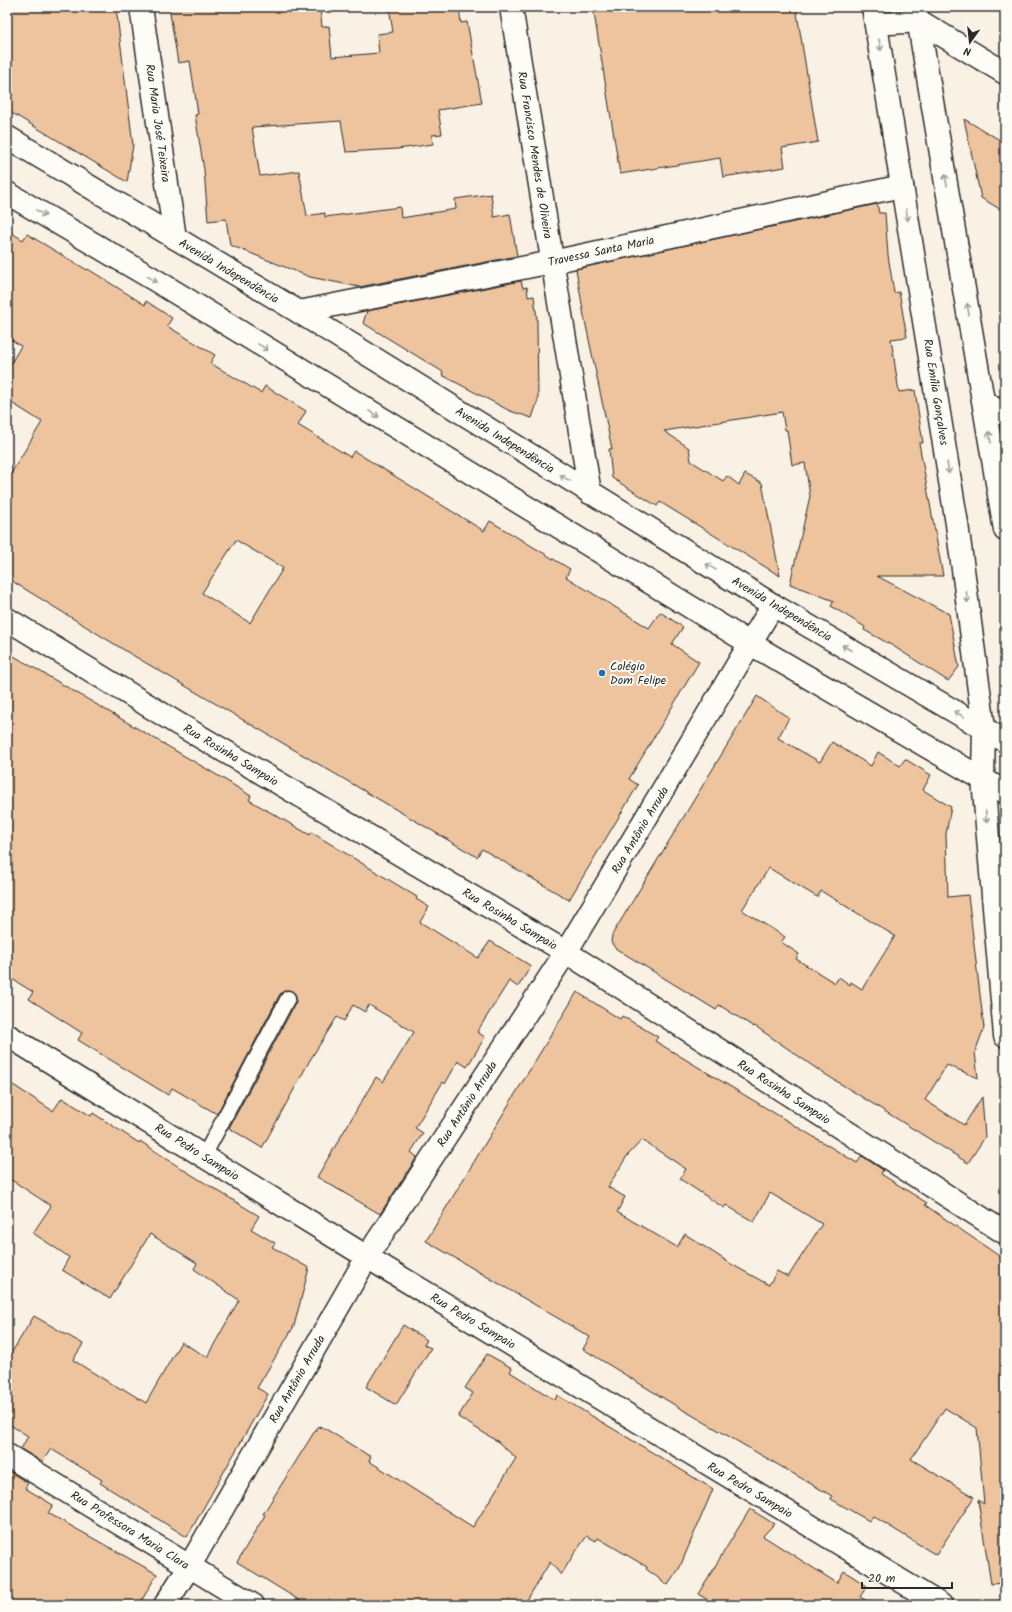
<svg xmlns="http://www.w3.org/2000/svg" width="1012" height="1612" font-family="Kalam,sans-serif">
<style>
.building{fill:#eec49e;stroke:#2b2b2b;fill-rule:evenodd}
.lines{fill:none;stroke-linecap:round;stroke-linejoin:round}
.lane-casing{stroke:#2b2b2b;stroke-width:17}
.street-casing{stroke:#2b2b2b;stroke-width:25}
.secondary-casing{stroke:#2b2b2b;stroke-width:25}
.lane{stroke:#fdfcf7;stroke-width:14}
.street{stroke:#fdfcf7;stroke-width:22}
.secondary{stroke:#fdfcf7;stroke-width:22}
.oneway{stroke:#9e9e9b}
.poi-dot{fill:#1f6fb2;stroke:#fdfcf7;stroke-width:1.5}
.labels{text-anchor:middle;stroke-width:4;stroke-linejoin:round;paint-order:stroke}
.street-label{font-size:12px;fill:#2b2b2b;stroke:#fdfcf7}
.poi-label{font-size:12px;fill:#2b2b2b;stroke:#fdfcf7;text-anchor:start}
</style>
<rect width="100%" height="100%" fill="#faf1e5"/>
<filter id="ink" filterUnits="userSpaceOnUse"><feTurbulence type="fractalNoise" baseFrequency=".025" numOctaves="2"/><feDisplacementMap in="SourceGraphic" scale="8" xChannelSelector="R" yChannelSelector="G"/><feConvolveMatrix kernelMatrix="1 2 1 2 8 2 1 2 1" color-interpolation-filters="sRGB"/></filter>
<g filter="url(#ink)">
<path class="building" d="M7,7H116L133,145L127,182L7,110Z
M169,7H320L322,27L329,26L332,57L379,53L377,34L393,32L389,7H459L461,23L467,22L482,103L438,110L442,134L432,135L433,144L398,149L346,152L341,121L252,127L260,176L299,171L307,216L325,213V217L400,207L401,218L456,209L455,199L491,194L494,217L510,214L517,256L359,287L310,277L230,245L226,219L208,221L204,170L195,115L198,114L190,61L178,63Z
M593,7H796L818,142L782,148L785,167L723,177L720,158L620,174Z
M964,119L1005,143V212L981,198Z
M877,204L879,213H885L888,255L894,293L899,292L907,337L891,339L899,392L915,390L923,443H919L943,576H877L949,614L959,667L948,681L893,646L864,630L865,627L831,606L834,601L790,584L810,496L805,463L792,465L787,430H785L782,412L664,431L689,448L691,461L723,481L727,476L739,485L745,474L762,483L780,576L660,502L657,506L612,478L609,449H612L584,316L576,269Z
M7,230L23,240L27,234L87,270L88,269L145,305L146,301L172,318L167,326L215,355L210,363L261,393L265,386L306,411L298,425L350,457L354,451L484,531L490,521L570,569L566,577L649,628L660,612L683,627L672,644L699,662L629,779L638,785L569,900L482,849L477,857L129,653L7,578V480L42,422L7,400V370L21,346L7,337ZM236,540L283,568L250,623L202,593Z
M521,281L523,288L527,287L528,297L534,296L537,319L538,400L532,418L510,411L442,375L443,372L363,323L367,311Z
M7,652L222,778L251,796L249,800L310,835L311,832L417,897L416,899L429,907L420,922L478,958L490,941L531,966L518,987L509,981L477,1032L485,1037L467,1067L458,1061L445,1084L443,1082L427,1108L415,1128L423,1133L411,1152L417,1157L380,1214L317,1177L376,1077L383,1082L414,1032L369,1005L365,1012L353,1005L344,1021L337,1017L310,1060L262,1148L229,1128L296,1002V997L292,991L287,990L280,994L217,1114L172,1088L168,1095L78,1040L82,1033L29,999L33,992L7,976Z
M757,696L789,718L778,738L820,762L832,742L871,766L878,752L900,766L905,759L931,775L923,790L951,807L946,834L948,897L968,895L984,1028L975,1052L978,1078L947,1065L925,1100L964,1125L982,1097L985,1137L968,1163L820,1071L755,1026L754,1027L719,1005L716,1010L615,948L611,942L612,935ZM769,868L817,897L821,891L895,936L862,989L851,982L850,985L839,977L835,983L796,959L799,954L781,942L785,937L742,910Z
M577,992L620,1019L622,1016L658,1037L655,1041L857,1163L862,1156L883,1170L881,1174L927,1203L925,1205L1005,1260V1583L991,1584L978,1500L984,1504L977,1428L945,1408L911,1459L974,1497L936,1555L873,1516L869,1521L831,1499L832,1496L678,1407L583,1349L590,1337L426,1241ZM642,1140L686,1169L680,1179L724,1208L726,1205L754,1222L770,1193L822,1224L788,1277L777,1271L769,1285L731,1264L685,1234L677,1247L617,1212L625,1197L608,1187L627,1156Z
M7,1081L53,1111L62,1098L91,1116L93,1113L139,1143L140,1141L179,1167L259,1216L251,1229L275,1243L272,1247L309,1268L294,1326L257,1388L268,1394L187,1537L100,1483L102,1480L51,1449L42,1462L21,1449L28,1436L7,1423V1360L34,1316L83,1344L73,1360L121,1390L122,1388L146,1403L181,1342L207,1357L239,1300L194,1269L197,1263L150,1234L110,1299L62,1270L69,1257L33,1233L51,1206L7,1177Z
M403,1325L427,1340L424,1345L431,1348L396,1405L366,1387Z
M487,1354L512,1368L510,1372L555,1400L557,1395L713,1489L679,1569L668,1585L646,1569L647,1567L598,1538L596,1541L587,1536L574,1554L561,1575L550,1562L524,1605H307L237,1562L265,1515L263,1514L318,1426L320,1428L321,1426L371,1457L369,1461L473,1527L516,1458L497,1441L458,1417L473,1393L465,1388Z
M10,1472L28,1483L25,1488L53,1505L48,1513L157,1574L139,1605H92L85,1601L83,1605H7V1478Z
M750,1509L774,1524L763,1536L837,1583L844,1571L867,1586L860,1597L874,1605H716L698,1594Z"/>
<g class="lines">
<g class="lane-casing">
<path id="lane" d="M204,1156L288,998"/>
</g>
<g class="street-casing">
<path id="street" d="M141,7L175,238
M511,7L590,493
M876,24L919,21L1005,73
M299,312L552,262L902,186
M984,402L1005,415
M7,619L175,722L566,952L1005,1233
M983,779L1005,1036
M7,1035L367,1257L941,1605
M7,1455L253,1605
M165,1605L189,1567L367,1257L566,952L773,605"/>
</g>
<g class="secondary-casing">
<path id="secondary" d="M873,7L957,524L984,728L983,779
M916,7L1005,530
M7,137L299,312L773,605L1005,741
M7,193L155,280L751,644L1005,792"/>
</g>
<use href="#lane" class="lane"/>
<use href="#street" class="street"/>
<use href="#secondary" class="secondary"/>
</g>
<defs><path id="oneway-shaft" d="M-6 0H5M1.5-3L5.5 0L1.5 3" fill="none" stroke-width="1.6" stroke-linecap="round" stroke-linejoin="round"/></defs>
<g class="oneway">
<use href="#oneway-shaft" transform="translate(880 45) rotate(81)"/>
<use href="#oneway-shaft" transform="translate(946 180) rotate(-100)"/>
<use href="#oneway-shaft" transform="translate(41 213) rotate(31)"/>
<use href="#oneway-shaft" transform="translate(907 215) rotate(81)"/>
<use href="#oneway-shaft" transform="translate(152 279) rotate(31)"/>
<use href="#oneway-shaft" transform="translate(968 309) rotate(-100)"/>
<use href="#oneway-shaft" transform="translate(263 347) rotate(31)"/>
<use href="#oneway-shaft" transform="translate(374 414) rotate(31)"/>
<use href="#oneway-shaft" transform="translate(990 437) rotate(-99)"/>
<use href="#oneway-shaft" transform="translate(948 468) rotate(81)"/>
<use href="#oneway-shaft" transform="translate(565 478) rotate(-148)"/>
<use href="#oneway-shaft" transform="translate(711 567) rotate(-149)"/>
<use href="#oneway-shaft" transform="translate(967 597) rotate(83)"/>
<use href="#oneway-shaft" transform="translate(847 648) rotate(-150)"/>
<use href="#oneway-shaft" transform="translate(959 714) rotate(-150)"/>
<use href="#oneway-shaft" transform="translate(986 817) rotate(86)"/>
</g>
</g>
<circle class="poi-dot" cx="602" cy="673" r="4"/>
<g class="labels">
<g class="street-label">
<text transform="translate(158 123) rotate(82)" y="4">Rua Maria José Teixeira</text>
<text transform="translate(535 155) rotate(81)" y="4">Rua Francisco Mendes de Oliveira</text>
<text transform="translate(601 251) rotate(-12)" y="4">Travessa Santa Maria</text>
<text transform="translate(229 271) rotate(31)" y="4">Avenida Independência</text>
<text transform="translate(936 392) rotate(81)" y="4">Rua Emília Gonçalves</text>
<text transform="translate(505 440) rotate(32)" y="4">Avenida Independência</text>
<text transform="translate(782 609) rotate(31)" y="4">Avenida Independência</text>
<text transform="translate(231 755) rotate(31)" y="4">Rua Rosinha Sampaio</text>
<text transform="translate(640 830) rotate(-59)" y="4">Rua Antônio Arruda</text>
<text transform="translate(510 919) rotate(31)" y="4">Rua Rosinha Sampaio</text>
<text transform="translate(784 1092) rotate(33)" y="4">Rua Rosinha Sampaio</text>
<text transform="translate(467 1104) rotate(-57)" y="4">Rua Antônio Arruda</text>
<text transform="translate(197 1152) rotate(32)" y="4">Rua Pedro Sampaio</text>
<text transform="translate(473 1321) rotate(31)" y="4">Rua Pedro Sampaio</text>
<text transform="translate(297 1379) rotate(-60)" y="4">Rua Antônio Arruda</text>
<text transform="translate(750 1490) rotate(31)" y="4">Rua Pedro Sampaio</text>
<text transform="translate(130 1530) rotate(32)" y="4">Rua Professora Maria Clara</text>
</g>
<g class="poi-label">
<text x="610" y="670">Colégio<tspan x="610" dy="14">Dom Felipe</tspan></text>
</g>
</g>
<rect width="1012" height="1612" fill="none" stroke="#fdfcf7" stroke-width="24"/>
<rect x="12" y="12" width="988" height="1588" fill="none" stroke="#2b2b2b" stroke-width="1.5" filter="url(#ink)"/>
<g transform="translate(970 42) rotate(195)" stroke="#fdfcf7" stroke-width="3" paint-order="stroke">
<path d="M0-3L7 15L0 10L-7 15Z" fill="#2b2b2b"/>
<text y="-6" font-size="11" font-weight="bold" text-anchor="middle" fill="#2b2b2b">N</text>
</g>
<path d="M862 1582v6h90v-6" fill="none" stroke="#2b2b2b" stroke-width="2"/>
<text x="868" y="1582" font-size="12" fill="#2b2b2b" stroke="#fdfcf7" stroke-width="3" paint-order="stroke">20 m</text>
</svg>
